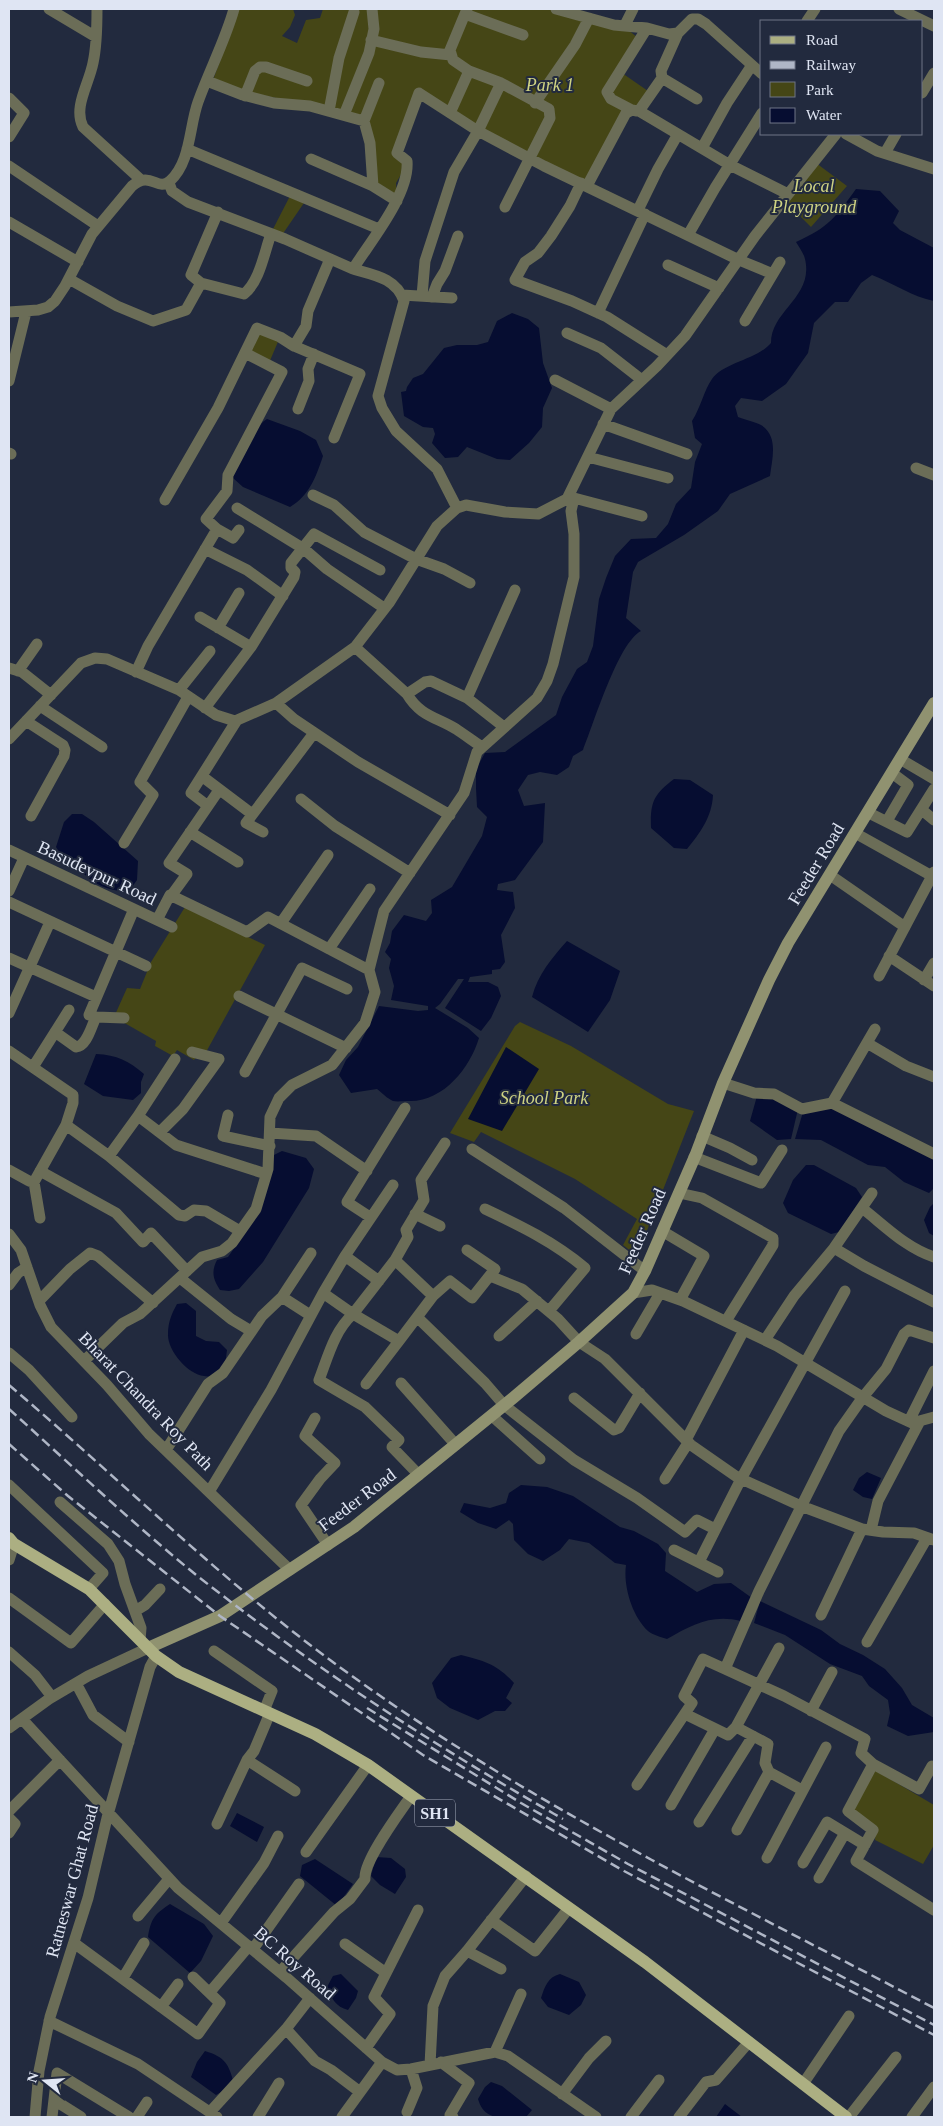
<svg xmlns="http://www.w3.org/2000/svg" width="943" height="2126" font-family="Georgia,serif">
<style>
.green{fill:#454616}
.water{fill:#060d31}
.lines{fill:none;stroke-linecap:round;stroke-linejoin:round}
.street{stroke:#6b6d57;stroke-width:11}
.secondary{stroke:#909270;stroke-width:12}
.primary{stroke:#acaf82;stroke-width:12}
.rail{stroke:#afb6c6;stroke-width:2.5;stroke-dasharray:10 5;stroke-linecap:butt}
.labels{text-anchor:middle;stroke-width:4;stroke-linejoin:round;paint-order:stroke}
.shield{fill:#222a3e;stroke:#a6adbd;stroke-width:1}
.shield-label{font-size:16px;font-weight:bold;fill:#dfe5f3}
.park-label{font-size:18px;font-style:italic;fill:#cfd383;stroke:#222a3e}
.street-label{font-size:18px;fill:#dfe5f3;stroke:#222a3e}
</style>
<rect width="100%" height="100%" fill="#222a3e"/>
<path class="green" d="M239,9H293L295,15L290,27L282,36L297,43L306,20L320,18L323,9H549L590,22L627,29L643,42L622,73L648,91L585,181L473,125L418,89L392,153L404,164L403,171L396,183L397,196L376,183L370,128L276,98L237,90L213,80Z
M816,163L847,186L811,227L786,202Z
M291,194L306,200L282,235L272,231Z
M257,328L280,337L269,363L245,353Z
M185,907L265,945L205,1054H198L194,1060L177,1050L173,1056L155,1046L156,1041L114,1017L127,988L140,989L151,962Z
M520,1022L571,1046L668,1104L694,1111L637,1256L623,1245L637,1219L575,1179L481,1132L474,1142L450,1133L515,1026Z
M873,1769L934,1805V1845L923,1864L875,1840L876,1828L852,1809Z"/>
<path class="water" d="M856,189L880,191L899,211L893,223L900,230L934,248V301C913,297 893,283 872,275L861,283L848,302H835L814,323L808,353L786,384L762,401L741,398L735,406L738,417C745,420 756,422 761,425C779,436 772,459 770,476L730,494L718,511L684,535L638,562L633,572L626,618L641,631C618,643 594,723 583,750L573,756L569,767L557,775L540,772L528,775L518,790L524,806L545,803L543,842L515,880L498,884L497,890L513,892L515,908L501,935L505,962L500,969L492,970V974L470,977L468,982H488L498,987L501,996L491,1018L481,1031L445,1008L464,979H458L440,1004L435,1008L468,1028L479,1038C470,1068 443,1102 409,1101C404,1101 397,1102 393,1101C388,1099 382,1093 377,1089L351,1093L339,1075L346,1060L358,1047L379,1006L418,1011L428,1010V1006L391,1000L394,986L389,968L391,959L385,952L390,943L392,931L404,915L426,921L432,913L431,900L452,887L482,836L487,817L477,807L476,788V769L485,753L505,752L556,715L562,697L577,669L587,662L593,646L599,599L606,578L615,556L631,539L656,538L668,524L676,504L691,488L695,462L702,444L695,438L692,421C701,407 704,390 712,379C723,363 758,359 771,343C771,310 814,297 805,259C804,254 799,247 796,242C829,227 835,218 856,189Z
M512,313L528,319L539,328L543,363L552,388L543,408L542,427L529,443L510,460L497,459L467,447L458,457L445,458L432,443L435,434L433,428L423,427L404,416L401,392L406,391L407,387L413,378L423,374L444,348L457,345H477L488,342L497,321Z
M267,419L300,431L316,440L323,456C316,477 309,496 290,507L243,487L233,478C236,462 252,428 267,419Z
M674,779L690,780L713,795C712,817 700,833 687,849L674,848L651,828C650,802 654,794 674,779Z
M72,814H82L94,822L138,861L137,880L130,890C115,894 95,885 84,874C80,871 77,866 73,862C66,855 62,857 56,847L64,822Z
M567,941L620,971L610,1000L588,1032L532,997C538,974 552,958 567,941Z
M506,1047L539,1069L502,1131L468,1119Z
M96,1054C117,1055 129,1061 144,1074L141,1082V1093L133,1100L103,1096L84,1084Z
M757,1096L775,1097L798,1109L791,1139L777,1140L750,1121Z
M833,1105L934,1159V1188L929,1193L904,1182L885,1167L868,1165L821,1140L795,1139L803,1112Z
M282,1151L306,1158L314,1169L309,1188L263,1262L239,1289L229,1291L220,1290C213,1279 211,1272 217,1260L228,1257L254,1220L274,1155Z
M806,1165H814L856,1188L862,1197L839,1232L831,1234L788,1213L783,1203L793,1180Z
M934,1203V1236L929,1233L924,1220L930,1207Z
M186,1303L196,1311V1336L206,1341L219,1342L227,1350L225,1365L216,1375C213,1376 208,1377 204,1376C188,1375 167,1350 168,1334C168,1322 172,1313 177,1304Z
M867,1472L881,1478L872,1499L863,1497L853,1490L859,1478Z
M521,1485L547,1487L573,1496L620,1527L634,1531L658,1544L666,1553L665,1571L697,1592L714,1584L731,1583L752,1598L741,1621C711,1614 692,1625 667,1639C661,1637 653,1635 648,1631C632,1616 623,1586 626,1565L615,1563L589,1543L569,1539L560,1550L543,1561L528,1554L514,1540L513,1524L509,1520L496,1529L478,1523L460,1512L464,1503L490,1508L506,1503L509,1493Z
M760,1601L821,1630L840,1644L863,1655L885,1669L902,1688L912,1705L934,1718V1732L908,1736L887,1726L890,1713L888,1700L869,1686L862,1676L830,1664L785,1635L754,1623Z
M461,1655C485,1661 498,1665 514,1683L506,1698L512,1703L505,1711H495L478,1720L450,1708L437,1698L432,1683L451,1658Z
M237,1813L264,1827L257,1842L230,1826Z
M376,1857L391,1858L405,1869L406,1877L395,1894L380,1885L371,1876Z
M315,1859L353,1884L337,1906L300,1876L302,1865Z
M170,1904L204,1924L213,1936L201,1961L190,1973L148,1937C151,1918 155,1914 170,1904Z
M341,1974L358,1991L356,1998L348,2010C336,2007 331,1998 327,1987L333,1976Z
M560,1974L579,1982L586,1995L581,2005L569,2015L548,2007L541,1998C545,1986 548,1977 560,1974Z
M205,2051C225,2057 229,2064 234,2084L216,2095L191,2077L197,2062Z
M491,2082L502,2086L532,2110L526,2117C505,2117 485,2123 478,2099L485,2087Z
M725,2104L742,2117H716Z"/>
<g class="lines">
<path class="street" d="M49,9L96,37
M97,9C97,27 97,45 93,63C89,84 73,107 83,127L140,179
M467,9L450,50L453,60L469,71L501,83L549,109L550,118L505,207
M556,9L614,25L647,28L669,34L678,33L692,19H698L706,24L762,74
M899,9L934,26
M465,14L523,35
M807,21L815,9
M625,25L633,9
M678,33L661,71L662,78L639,111L730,165L788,194
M371,40L421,52L451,55
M662,78L697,99
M207,81L243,95L274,103L310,106L364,121L370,143L373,186
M922,93L934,73
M245,96L255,71L260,67H266L307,81
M9,98L24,113L9,137
M535,103L575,45L589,18
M632,110L611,99L607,92L647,28
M329,111L339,58L354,12
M450,113L469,71
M344,115L369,53L374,29L372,9
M364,121L379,83
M846,134L877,151L934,169
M702,148L727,103L752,65
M187,149L379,229
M885,153L896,134
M311,159L373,186L397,201
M9,166L98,226
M169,183L172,191L188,202L285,239L353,269
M581,183L570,206L551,236L538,253L525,262L515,280L572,301L607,317L667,355
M587,186L626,113L632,110L637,111
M638,210L658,169L678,134
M9,222L78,262
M688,235L715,188L762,113
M668,265L719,288
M69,279L117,306L153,321L186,310L201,283L191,275L218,212
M201,283L244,294C260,281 264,253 271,234
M402,295L452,298
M422,296L425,261L454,172L478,131L501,83
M432,297L437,284L445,271L458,236
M9,312L38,310L48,307L55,301L65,286L92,234L132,186C151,170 157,192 170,181C191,162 189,127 198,102C209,71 225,41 234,9
M598,313L645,214
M745,321L780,262
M567,333L601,348L642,380
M294,346L360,374L334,438
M555,380L611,409
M9,381L26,312
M298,409L309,381L308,369L314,354
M603,424L687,454
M9,453L11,454
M588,457L668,478
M916,468L934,475
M313,495L334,505L364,532L416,559L444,569L470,583
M567,499L574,498L642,516
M165,500L218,408L257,328L280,337L294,346L306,326L308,311L330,259
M237,508L304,549L327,569L384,608
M457,508L437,469L396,431L382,408L378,396L404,301C396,278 374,275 353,269C370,242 410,194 407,161L397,153L419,93L478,131L544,166L739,260L773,274
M239,530L233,538L217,529L206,519L227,491L228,475L282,372L245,353
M205,549L247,570L283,596
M200,617L251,647
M218,628L239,593
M355,647L407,694L425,682L431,681L467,698L504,727
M9,668L22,672L51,695
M18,671L37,644
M136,672L148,646L217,529
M179,690L210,651
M407,694C420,716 436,717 456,729C465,735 473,741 482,747
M467,698L515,590
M276,703L294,719L358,762L450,815
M40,706L102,747
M205,708L251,647L294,577L295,572L291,568V563L314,534L380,570
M26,721L63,745L65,750L64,756L31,816
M9,739L81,663L95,658L107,659L179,690L216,715L235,721L276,703L355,647L389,603L437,526L457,508L466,505L505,512L538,514L567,499L611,409L657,366L685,336L755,236L836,134
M900,759L934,779
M203,777L252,814
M301,799L335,826L410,873
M208,806L191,793L237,720
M922,810L934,820
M869,813L907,832L934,789
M887,821L908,785L892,773
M190,832L238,862
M263,832L246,823L314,733
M855,833L932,876
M124,843L153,795L140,782L188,697
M9,850L157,920L170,895L247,932L268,917L369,970
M830,875L905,927
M9,891L24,858
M171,896L187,874L169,863L219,790
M9,902L146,966
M157,920L172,927
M281,923L328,855
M329,949L370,889
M889,956L934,986
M9,958L96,997
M879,976L934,872
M924,980L934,963
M239,996L346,1048
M9,1013L50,922
M124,1018L96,1017L89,1015L134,909
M55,1032L76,1047C87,1046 91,1027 96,1017
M867,1043L906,1066L934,1077
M9,1051L73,1095V1103L66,1125
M33,1067L69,1010
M245,1072L302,968L347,989
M723,1083L754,1093L774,1094L802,1109L832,1103L875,1029
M832,1103L934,1154
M228,1115L223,1136L270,1146
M138,1116L175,1059
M160,1132L183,1109L219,1059L192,1052
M270,1133L316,1136L367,1171
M702,1136L730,1148L752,1160
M472,1149L564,1208L645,1271
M109,1156L179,1215L185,1216L194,1210L206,1211L240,1231
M694,1157L761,1183L782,1150
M9,1170L29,1181L34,1182L66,1125L109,1156L138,1116L176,1145L266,1174
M40,1171L116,1213L143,1242L151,1233L187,1271
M34,1182L40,1218
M679,1193L702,1198L773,1238V1245L726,1321
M862,1208C885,1226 906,1248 934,1257
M485,1209C521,1226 554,1242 585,1268L549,1311
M415,1214L440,1226
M370,1217L347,1202L405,1108
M662,1231L704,1256L680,1300
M9,1234L21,1250L40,1305L51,1327L107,1385L149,1434L290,1570
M834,1248L864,1266L934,1302
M395,1260L433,1296
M490,1276L522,1289L558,1319L579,1342L605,1359L691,1445L737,1477L801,1506L862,1529L883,1532L914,1533L934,1540
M180,1278L231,1319L251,1331
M379,1281L345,1256L393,1185
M9,1285L18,1273L27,1267
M323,1293L345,1256
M633,1293L652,1290L683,1301L777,1346L886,1411L912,1423L934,1417
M282,1297L310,1315
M39,1301L70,1269L90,1253L98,1256L153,1303
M418,1318L485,1383L504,1405L574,1460L637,1498L685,1532L697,1520L715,1529
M636,1334L660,1293
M499,1336L537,1301
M934,1338L909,1330L904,1334L886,1369L863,1397L839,1431L759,1591L725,1669L784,1696L865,1739L861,1753L873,1764L919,1789L932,1766L934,1767
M765,1340L794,1296L834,1248L872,1193
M9,1353L29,1370L72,1417
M84,1361L123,1323L140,1314L202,1257L222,1251L232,1243L256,1209L268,1169L270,1117L279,1098L292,1085L332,1065L365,1023L375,992L369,970L384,911L464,793L477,752L537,698L547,681L553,664L574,577V534L571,511L574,498
M401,1383L456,1445
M366,1384L399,1341
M574,1398L614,1430L619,1428L640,1393
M492,1416L540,1459
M315,1418L305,1436L335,1463L320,1479L301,1505L328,1545
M909,1421L934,1371
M686,1440L744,1330
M166,1450L208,1384L223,1373L262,1316L282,1297L311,1253
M419,1475L392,1447L399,1440L365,1407L319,1380C328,1357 334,1331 353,1314L399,1341L433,1296L450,1281L472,1298L495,1269L467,1250
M665,1479L688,1443
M9,1485L103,1573L89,1589
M209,1492L271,1390L323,1293L353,1314L395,1260L408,1237L406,1230L424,1200L421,1180L445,1143
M60,1502L108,1544L119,1561L125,1584L141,1628L140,1640
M871,1530L878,1501L920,1421
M674,1550L718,1572
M9,1560L14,1544
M699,1562L741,1479L845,1291
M9,1598L71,1643L105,1604
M135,1611L145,1605L160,1589
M821,1615L862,1529
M867,1642L927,1538
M214,1651L272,1691L264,1711
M9,1652L35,1675L52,1697
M76,1683L93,1715L129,1742
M811,1711L832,1672
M685,1714L728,1735L736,1727L779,1648
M22,1719L178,1888L287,1978L382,2062L397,2070L411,2069L495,2052L508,2056L596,2117
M736,1727L768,1744L765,1763L769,1772L802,1790
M9,1728L49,1699L88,1676L148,1648
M247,1760L295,1791
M873,1764L848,1811L873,1830L856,1861L934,1910
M637,1785L692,1703L684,1696L703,1659L725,1669
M671,1805L715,1729
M9,1811L60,1760
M9,1818L15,1824L9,1833
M699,1822L753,1736
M217,1824L247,1760L254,1751L270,1713
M737,1830L769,1772
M306,1852L368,1765
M767,1858L826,1747
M803,1863L827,1822L865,1845
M819,1878L845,1833
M138,1916L169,1879
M491,1920L535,1951L569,1908
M221,1923L264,1863L278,1836
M74,1943L198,2034L220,2003L193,1977
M345,1944L386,1973
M253,1949L299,1884
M467,1951L501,1969
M280,1972L334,1912L350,1899L365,1879C363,1861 400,1812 411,1796
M123,1978L144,1943
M210,1992L249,1946
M161,2007L178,1984
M49,2021L138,2064L217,2117
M286,2029L315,2061L331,2070L360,2092
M366,2048L390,2014L374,1997L418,1910
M495,2052L521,1994
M441,2062L469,2083L450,2115L453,2117
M430,2065L433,2006L445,1976L467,1951L526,1876
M803,2084L849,2016
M562,2094L589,2058L606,2041
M54,2100L81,2117
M210,2112L286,2029L310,1998
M407,2112L417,2088L411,2069
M35,2117L39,2071L50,2017L88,1898L107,1818L150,1667L156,1656
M52,2117L57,2073L129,2117
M137,2117L147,2102
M258,2117L279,2083
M342,2117L382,2062
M631,2117L659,2080
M679,2117L706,2082L716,2080L749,2042
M849,2117L896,2057
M912,2117L934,2087"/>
<path class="secondary" d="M148,1648L220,1616L354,1527L513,1398L579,1342L633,1293L645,1271L696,1154L723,1083L769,980L788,943L934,703"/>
<path class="primary" d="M9,1538L14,1544L89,1589L156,1656L179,1672L315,1734L368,1765L645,1962L846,2117"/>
<path class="rail" d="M9,1385C123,1482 230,1589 352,1676C534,1807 737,1904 934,2008
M9,1409C70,1464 131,1522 195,1574C311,1666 435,1746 563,1819
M9,1444L68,1496L220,1616L423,1755L624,1871L934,2035
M367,1708L521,1803L628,1864L934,2025"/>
</g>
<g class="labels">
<rect class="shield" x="415" y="1799.5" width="40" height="27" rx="4"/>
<g class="shield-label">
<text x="435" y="1819">SH1</text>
</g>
<g class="park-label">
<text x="550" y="91">Park 1</text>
<text x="814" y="192">Local<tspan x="814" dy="21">Playground</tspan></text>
<text x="544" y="1104">School Park</text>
</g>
<g class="street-label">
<text transform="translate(816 864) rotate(-59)" y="6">Feeder Road</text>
<text transform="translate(97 873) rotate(25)" y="6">Basudevpur Road</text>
<text transform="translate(642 1231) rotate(-66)" y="6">Feeder Road</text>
<text transform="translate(146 1401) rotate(46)" y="6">Bharat Chandra Roy Path</text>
<text transform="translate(357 1500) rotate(-37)" y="6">Feeder Road</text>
<text transform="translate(72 1881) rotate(-75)" y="6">Ratneswar Ghat Road</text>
<text transform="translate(295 1963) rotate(41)" y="6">BC Roy Road</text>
</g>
</g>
<rect width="943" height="2126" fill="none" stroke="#dfe5f3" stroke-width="20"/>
<rect x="760" y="20" width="162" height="115" fill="#222a3e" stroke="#6e7586"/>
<rect x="770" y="36" width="25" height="8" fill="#acaf82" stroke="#6e7586"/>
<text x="806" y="45" font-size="15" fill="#dfe5f3">Road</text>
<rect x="770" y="61" width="25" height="8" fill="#afb6c6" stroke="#6e7586"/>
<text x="806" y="70" font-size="15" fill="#dfe5f3">Railway</text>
<rect x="770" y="82" width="25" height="15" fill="#454616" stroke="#6e7586"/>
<text x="806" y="95" font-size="15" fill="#dfe5f3">Park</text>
<rect x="770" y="108" width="25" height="15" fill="#060d31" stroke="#6e7586"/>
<text x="806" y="120" font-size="15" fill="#dfe5f3">Water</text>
<g transform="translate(45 2081) rotate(287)" stroke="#222a3e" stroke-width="4" paint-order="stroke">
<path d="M0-4L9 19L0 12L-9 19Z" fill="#dfe5f3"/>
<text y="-8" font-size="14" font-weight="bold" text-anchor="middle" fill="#dfe5f3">N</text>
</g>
</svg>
